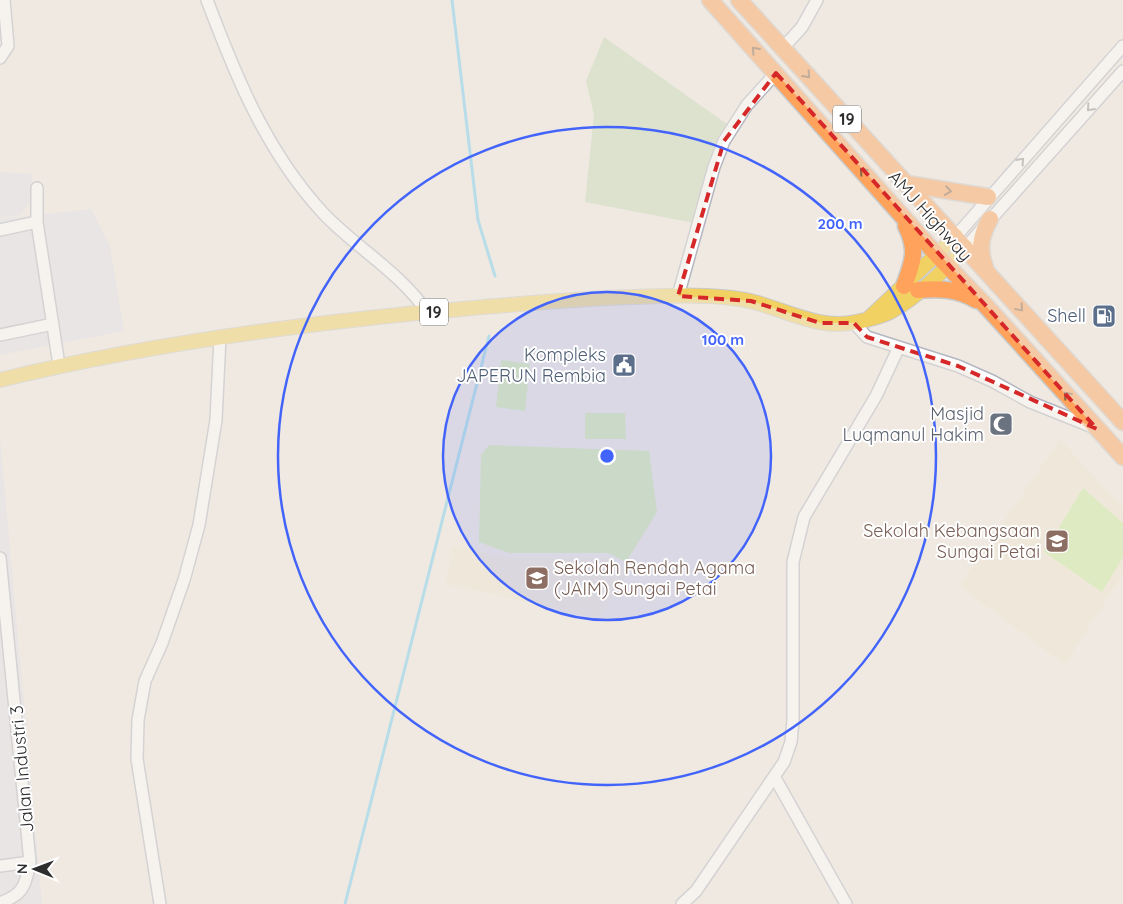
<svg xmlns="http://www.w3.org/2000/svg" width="1123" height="904" font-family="Quicksand,sans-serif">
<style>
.industrial{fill:#e3e1e8}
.education{fill:#f0e6d1}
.cemetery{fill:#c8d9b8}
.pitch{fill:#c9ec9a}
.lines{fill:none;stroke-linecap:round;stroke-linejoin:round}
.stream{stroke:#75cff0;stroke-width:3}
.minor-casing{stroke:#b4b7c1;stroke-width:14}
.major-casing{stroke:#c9c9c9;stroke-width:16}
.highway-casing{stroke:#c9c9c9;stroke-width:19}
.minor{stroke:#fff;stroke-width:11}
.major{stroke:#f2d163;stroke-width:14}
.highway{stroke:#ffa35c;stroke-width:16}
.oneway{stroke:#8c6343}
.oneway2{stroke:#969696}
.marked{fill:none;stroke:#d62828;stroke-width:4;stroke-dasharray:10 6;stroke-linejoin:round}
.ring{fill:none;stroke:#4264fb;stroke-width:2.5}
.labels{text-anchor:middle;stroke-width:4;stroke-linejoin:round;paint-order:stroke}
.shield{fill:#fff;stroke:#6d6d6d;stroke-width:1}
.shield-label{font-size:16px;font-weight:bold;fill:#2e2e2e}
.street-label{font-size:18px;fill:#2e2e2e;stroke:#fff}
.service-label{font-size:18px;fill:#4e5e75;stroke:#fff;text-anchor:end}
.worship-label{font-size:18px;fill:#5b616d;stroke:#fff;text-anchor:end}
.education-label{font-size:18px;fill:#785e54;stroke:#fff;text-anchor:end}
.centre{fill:#4264fb;stroke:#fff;stroke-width:2.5}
.ring-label{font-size:15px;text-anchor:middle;font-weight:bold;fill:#4264fb;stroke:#fff;stroke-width:4;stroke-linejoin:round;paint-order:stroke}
</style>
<rect width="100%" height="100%" fill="#efe9e1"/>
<path class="industrial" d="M0,172L32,174L31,202L20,215L0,218Z
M91,209L110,246L124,331L0,355V219Z
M0,437L42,904H0Z"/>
<path class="education" d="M1060,439L1123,507V574L1065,665L959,586Z
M453,546L508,558H608L630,573L598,618L446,584Z"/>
<path class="cemetery" d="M604,37L727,124L708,171L694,223L585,202L594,115L586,81Z"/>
<path class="pitch" d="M501,360L530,364L525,411L496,407Z
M585,413H625L626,439H585Z
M489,445L649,451L657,512L626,562L608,553H509L479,542L481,455Z
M1083,488L1123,523V557L1102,592L1044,552Z"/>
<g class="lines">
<path class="stream" d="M452,0L478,220L495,276
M345,904L489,336"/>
<g class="minor-casing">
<path id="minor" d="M207,0C236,77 266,151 323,213C356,248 400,272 427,312
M783,48L802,27L817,0
M0,58L8,46L4,0
M37,188V222L59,365
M0,230L37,222
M956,236L1123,46
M966,247L1123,71
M678,296L714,167L724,141L747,105L776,73
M854,323L867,337L958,366L992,381L1030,402L1095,428
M0,335L53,324
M0,558L30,862C25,886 24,894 0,903
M775,778L846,904
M0,866L30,862
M160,904L137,759L138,720L145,681L162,643L184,580L199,525L216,420L220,337
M682,904L696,891L784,762L791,742L793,720V562L804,517L876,396L899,347"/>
</g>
<g class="major-casing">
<path id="major" d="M869,318L956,236
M0,380C134,347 270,328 407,314C492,306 578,298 663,296C693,295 725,295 754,302C788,311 820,330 856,322C867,320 880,317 890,312C918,297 944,270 966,247"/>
</g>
<g class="highway-casing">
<path id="highway" d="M710,0L937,255L987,307L1123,457
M739,0L1123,422
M907,184L988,197
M985,267C978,249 981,235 990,219
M904,286C913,262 918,250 906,226
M918,290C939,288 958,289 976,300"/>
</g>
<use href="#minor" class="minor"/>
<use href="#major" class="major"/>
<use href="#highway" class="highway"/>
</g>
<defs><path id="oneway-chevron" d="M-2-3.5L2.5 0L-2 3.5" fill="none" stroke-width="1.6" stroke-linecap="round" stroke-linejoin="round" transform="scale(1.25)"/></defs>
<g class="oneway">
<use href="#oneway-chevron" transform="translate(755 50) rotate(-132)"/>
<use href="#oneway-chevron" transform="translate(807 75) rotate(48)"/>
<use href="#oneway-chevron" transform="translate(863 171) rotate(-131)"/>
<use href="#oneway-chevron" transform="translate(948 191) rotate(9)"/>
<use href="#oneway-chevron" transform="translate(1020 308) rotate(49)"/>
<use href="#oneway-chevron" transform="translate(1067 395) rotate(-131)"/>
</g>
<g class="oneway2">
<use href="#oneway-chevron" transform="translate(1090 108) rotate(132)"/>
<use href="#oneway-chevron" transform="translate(1021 161) rotate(-48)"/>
</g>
<path d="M0 0H1123V904H0ZM776,73L1097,429L958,366L867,337L854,323H820L751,301L678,296L724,141Z" fill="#efe9e1" fill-opacity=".55" fill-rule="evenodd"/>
<path class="marked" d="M776,73L1097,429L958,366L867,337L854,323H820L751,301L678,296L724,141Z"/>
<circle cx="607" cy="456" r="164" fill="#4264fb" fill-opacity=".12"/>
<g class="ring">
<circle cx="607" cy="456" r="164"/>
<circle cx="607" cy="456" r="329"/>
</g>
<defs>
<g id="fuel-square" transform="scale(1.25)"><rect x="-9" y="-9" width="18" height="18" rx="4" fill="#5c6f8a" stroke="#fff"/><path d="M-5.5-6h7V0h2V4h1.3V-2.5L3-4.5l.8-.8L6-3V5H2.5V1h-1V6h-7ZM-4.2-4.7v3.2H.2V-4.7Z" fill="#fff"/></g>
<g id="civic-square" transform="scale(1.25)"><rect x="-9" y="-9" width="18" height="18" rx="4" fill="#5c6f8a" stroke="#fff"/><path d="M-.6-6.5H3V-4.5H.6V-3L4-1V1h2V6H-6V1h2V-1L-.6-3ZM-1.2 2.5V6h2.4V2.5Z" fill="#fff"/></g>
<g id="mosque-square" transform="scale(1.25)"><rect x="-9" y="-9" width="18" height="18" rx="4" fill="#6b7280" stroke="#fff"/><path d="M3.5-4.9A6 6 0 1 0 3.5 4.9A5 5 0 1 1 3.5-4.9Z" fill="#fff"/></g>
<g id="school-square" transform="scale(1.25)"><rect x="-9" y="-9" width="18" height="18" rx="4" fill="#8d6e63" stroke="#fff"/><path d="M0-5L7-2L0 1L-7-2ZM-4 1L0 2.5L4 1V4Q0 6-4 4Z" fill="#fff"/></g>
</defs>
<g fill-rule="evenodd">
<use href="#fuel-square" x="1104" y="316"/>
<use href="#civic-square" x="624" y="365"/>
<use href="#mosque-square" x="1001" y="424"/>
<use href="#school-square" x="1057" y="541"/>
<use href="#school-square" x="537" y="578"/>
</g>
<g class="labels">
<g class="shield">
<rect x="833" y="105.5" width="28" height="27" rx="4"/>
<rect x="420" y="298.5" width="28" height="27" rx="4"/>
</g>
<g class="shield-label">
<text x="847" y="125">19</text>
<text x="434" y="318">19</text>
</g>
<g class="street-label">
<text transform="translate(930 216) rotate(48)" y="6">AMJ Highway</text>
<text transform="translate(22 769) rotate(-95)" y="6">Jalan Industri 3</text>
</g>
<g class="service-label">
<text x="1086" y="322">Shell</text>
<text x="606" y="361">Kompleks<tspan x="606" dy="21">JAPERUN Rembia</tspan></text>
</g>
<g class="worship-label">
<text x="984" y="420">Masjid<tspan x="984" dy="21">Luqmanul Hakim</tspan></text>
</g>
<g class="education-label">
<text x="1040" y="537">Sekolah Kebangsaan<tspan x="1040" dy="21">Sungai Petai</tspan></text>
<text x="554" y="574" text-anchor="start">Sekolah Rendah Agama<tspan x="554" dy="21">(JAIM) Sungai Petai</tspan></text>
</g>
</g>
<circle cx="607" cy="456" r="8" class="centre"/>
<g class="ring-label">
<text x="840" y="229">200 m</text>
<text x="723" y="345">100 m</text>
</g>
<g transform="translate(35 869) rotate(271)" stroke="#ffffff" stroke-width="4" paint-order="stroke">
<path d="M0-4L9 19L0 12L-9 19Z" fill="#2e2e2e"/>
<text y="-8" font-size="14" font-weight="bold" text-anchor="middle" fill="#2e2e2e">N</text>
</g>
</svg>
